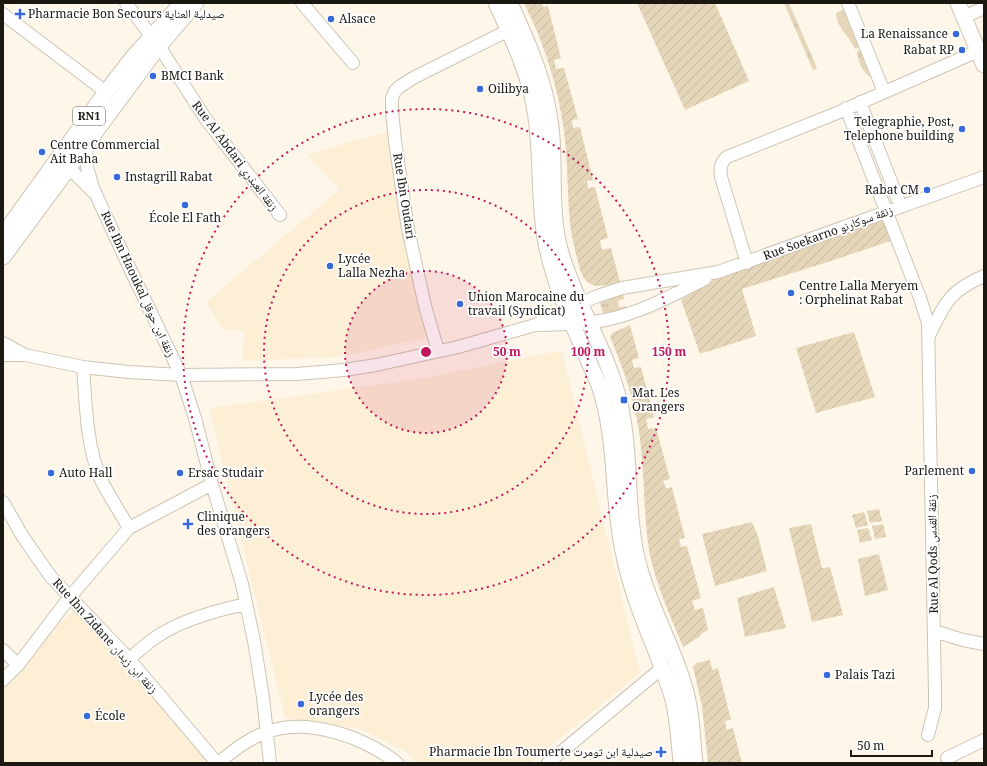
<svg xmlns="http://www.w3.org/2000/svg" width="987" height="766" font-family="Georgia,'Noto Naskh Arabic',serif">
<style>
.built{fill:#fcefd6}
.grass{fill:url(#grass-tufts)}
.park{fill:#e5d6b9}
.garden{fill:url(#garden-furrows)}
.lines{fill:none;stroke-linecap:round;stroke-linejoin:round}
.minor-casing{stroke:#cdc4b3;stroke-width:14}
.major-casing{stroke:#cdc4b3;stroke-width:17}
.minor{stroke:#fff;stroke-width:12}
.major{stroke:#fff;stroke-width:15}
.ring{fill:none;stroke:#c2185b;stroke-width:2;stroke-dasharray:2 4}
.poi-dot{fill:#3869d9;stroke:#fff;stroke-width:1.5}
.labels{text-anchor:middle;stroke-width:3.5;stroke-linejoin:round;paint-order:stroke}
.shield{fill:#fff;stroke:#5f5d59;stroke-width:1}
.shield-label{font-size:11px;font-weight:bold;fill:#1b1812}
.poi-label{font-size:12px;fill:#1b1812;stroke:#fff;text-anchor:start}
.street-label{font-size:12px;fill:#1b1812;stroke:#fff}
.centre{fill:#c2185b;stroke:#fff;stroke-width:2}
.ring-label{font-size:12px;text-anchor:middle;font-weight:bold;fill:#c2185b;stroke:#fff;stroke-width:3.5;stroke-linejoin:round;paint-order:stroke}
</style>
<defs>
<pattern id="grass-tufts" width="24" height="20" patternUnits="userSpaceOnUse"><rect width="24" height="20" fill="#e5d6b9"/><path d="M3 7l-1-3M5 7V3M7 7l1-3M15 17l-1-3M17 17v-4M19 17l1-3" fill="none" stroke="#c4b79e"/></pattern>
<pattern id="garden-furrows" width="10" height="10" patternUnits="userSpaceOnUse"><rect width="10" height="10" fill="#e5d6b9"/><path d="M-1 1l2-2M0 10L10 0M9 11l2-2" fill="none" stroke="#c4b79e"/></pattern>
</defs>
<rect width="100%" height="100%" fill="#fef7e9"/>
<path class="built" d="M389,131L403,229L426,338L338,357L242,361L244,333L240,330L222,329L206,302L339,190L307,154Z
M562,350L640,673L530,763H416L407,752L357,728L285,718L209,408L425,378Z
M76,609L207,758L202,763H3V674Z"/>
<path class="grass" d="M784,3H789L817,68L813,70Z
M861,50L869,70L870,77C861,70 859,63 857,52Z
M623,294L624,299L618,301L619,307L626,306L627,310L603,314L600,303L611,297Z"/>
<path class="park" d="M844,9L860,47L855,49C848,33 838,31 836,13Z"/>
<path class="garden" d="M524,3H542L543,7L548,6L561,58L554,60L556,69L564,68L578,119L572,120L573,128L580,127L593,180L587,181L588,188L595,187L608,238L600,240L602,250L611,248L620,282C602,286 588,292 580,270C576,255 572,239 570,223C567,192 568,161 564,131C558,86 544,43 524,3Z
M637,3H715L749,81L685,110Z
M887,216L893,240L834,260L742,289L756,336L700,354L681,300L721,275Z
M630,325L639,358L632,360L634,368L641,367L654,417L646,419L648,429L656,428L670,479L663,481L666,488L672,487L685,538L679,539L681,547L687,546L701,598L692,601L695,610L703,608L708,630L701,634V636L683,647C670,615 655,583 649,550C643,511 645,471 639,432C634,398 623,368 610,337L612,333Z
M854,332L875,397L816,413L796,348Z
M879,509L882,521L870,523L867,511Z
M864,512L868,525L856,528L852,515Z
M752,522L758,536L767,571L715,586L702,534Z
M811,524L822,568L830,567L843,615L812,622L789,528Z
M883,524L886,537L875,539L872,526Z
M868,528L872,540L860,543L857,530Z
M879,554L888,590L865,596L858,559Z
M774,587L786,628L745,637L737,598Z
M710,660L712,670L718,668L731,720L725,721L727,730L733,728L742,763H708L702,706L693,667L697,663Z"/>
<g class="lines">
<g class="minor-casing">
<path id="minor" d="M126,3L159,46L205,118L280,215
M302,3L353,63
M848,3L884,92
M3,14L106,92
M964,17L984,8
M860,102L901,207
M846,108L920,298L928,323L935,693V708L928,735
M86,143L87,167L93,188L132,273L181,375L195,418L212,484L242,584L254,641L263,697L270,763
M68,167L92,191
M747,263L721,177C720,168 720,163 727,157L837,113L978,51
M540,325C562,324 584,324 605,320C641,313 673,295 705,279
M929,336C945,303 949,291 984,276
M3,343L25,355
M438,351L425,306L408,229L395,141L392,111V98L395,91L399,87L413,78L509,30
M3,355H25L83,367L128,372L181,375L297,374L344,370L376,365L458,347L535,325L595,297L622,288L718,272L984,177
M83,367C86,404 86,445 101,480C109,496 120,512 129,528
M3,502L23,537L51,577L129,659L217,763
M934,631L963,640L984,644
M3,650L18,665
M129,659C139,651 149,641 161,634C185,619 218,610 246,604
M3,680L18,665L69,598L129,528L212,484
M947,758L984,740
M218,763C233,751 249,738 267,732C308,717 364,737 397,763
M548,763L662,668"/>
</g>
<g class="major-casing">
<path id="major" d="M496,3C512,38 529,73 535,111C542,153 538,196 545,238C554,289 579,338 599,385C618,441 611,500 624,556C631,590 644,622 657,654C662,669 669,684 673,700C678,720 679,742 681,763
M510,3C528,43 546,82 551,127C556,167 549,213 561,253C576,305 608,351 620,404C632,457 625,514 639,566C650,607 672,644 684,685C692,710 692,737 695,763
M958,3L984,65
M3,235L106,92L133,57L182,3
M3,257L159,46L196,3"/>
</g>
<use href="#minor" class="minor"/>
<use href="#major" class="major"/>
</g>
<circle cx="426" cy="352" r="81" fill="#c2185b" fill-opacity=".12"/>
<g class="ring">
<circle cx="426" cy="352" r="81"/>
<circle cx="426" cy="352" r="162"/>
<circle cx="426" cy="352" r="243"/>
</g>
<g class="poi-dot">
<path d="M18 8h4v4h4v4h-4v4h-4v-4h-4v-4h4z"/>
<circle cx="331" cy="19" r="4"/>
<circle cx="956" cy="34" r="4"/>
<circle cx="962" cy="50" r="4"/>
<circle cx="153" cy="76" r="4"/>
<circle cx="480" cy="89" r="4"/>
<circle cx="962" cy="129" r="4"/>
<circle cx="42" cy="152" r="4"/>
<circle cx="117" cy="177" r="4"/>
<circle cx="927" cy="190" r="4"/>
<circle cx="185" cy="205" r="4"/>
<circle cx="330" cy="266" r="4"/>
<circle cx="791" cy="293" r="4"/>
<circle cx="460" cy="304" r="4"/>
<rect x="620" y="396" width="8" height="8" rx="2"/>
<circle cx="972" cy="471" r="4"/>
<circle cx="51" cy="473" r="4"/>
<circle cx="180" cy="473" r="4"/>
<path d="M186 518h4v4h4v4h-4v4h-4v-4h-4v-4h4z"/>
<circle cx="827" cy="675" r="4"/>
<circle cx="301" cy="704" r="4"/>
<circle cx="87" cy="716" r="4"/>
<path d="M659 746h4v4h4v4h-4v4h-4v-4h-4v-4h4z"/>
</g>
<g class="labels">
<rect class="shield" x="73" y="107" width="32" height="18" rx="3"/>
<g class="shield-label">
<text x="89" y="120">RN1</text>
</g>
<g class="poi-label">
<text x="28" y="18">Pharmacie Bon Secours صيدلية العناية</text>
<text x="339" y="23">Alsace</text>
<text x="948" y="38" text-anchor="end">La Renaissance</text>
<text x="954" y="54" text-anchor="end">Rabat RP</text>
<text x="161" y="80">BMCI Bank</text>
<text x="488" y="93">Oilibya</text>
<text x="954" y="126" text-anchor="end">Telegraphie, Post,<tspan x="954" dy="14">Telephone building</tspan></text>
<text x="50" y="149">Centre Commercial<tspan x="50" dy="14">Ait Baha</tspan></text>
<text x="125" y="181">Instagrill Rabat</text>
<text x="919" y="194" text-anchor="end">Rabat CM</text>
<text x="185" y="222" text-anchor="middle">École El Fath</text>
<text x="338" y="263">Lycée<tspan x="338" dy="14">Lalla Nezha</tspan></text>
<text x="799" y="290">Centre Lalla Meryem<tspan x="799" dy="14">: Orphelinat Rabat</tspan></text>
<text x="468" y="301">Union Marocaine du<tspan x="468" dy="14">travail (Syndicat)</tspan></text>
<text x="632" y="397">Mat. Les<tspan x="632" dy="14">Orangers</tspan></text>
<text x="964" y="475" text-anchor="end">Parlement</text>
<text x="59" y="477">Auto Hall</text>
<text x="188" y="477">Ersac Studair</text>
<text x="197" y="521">Clinique<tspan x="197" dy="14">des orangers</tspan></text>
<text x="835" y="679">Palais Tazi</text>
<text x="309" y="701">Lycée des<tspan x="309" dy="14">orangers</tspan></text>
<text x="95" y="720">École</text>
<text x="653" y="756" text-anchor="end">Pharmacie Ibn Toumerte صيدلية ابن تومرت</text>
</g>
<g class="street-label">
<text transform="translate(235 156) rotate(53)" y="4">Rue Al Abdari زنقة العبدري</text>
<text transform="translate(404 196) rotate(81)" y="4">Rue Ibn Oudari</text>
<text transform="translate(828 233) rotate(-20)" y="4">Rue Soekarno زنقة سوكارنو</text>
<text transform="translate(138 284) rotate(65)" y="4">Rue Ibn Haoukal زنقة ابن حوقل</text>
<text transform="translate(933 554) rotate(-91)" y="4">Rue Al Qods زنقة القدس</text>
<text transform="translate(105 636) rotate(48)" y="4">Rue Ibn Zidane زنقة ابن زيدان</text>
</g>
</g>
<circle cx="426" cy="352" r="6" class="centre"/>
<g class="ring-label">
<text x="507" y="356">50 m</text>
<text x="588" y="356">100 m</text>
<text x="669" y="356">150 m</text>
</g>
<rect width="987" height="766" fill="none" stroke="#1b1812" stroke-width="8"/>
<path d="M851 750v6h81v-6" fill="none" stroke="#1b1812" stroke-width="2"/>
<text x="857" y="750" font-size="12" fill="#1b1812" stroke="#ffffff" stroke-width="3" paint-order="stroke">50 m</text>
</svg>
